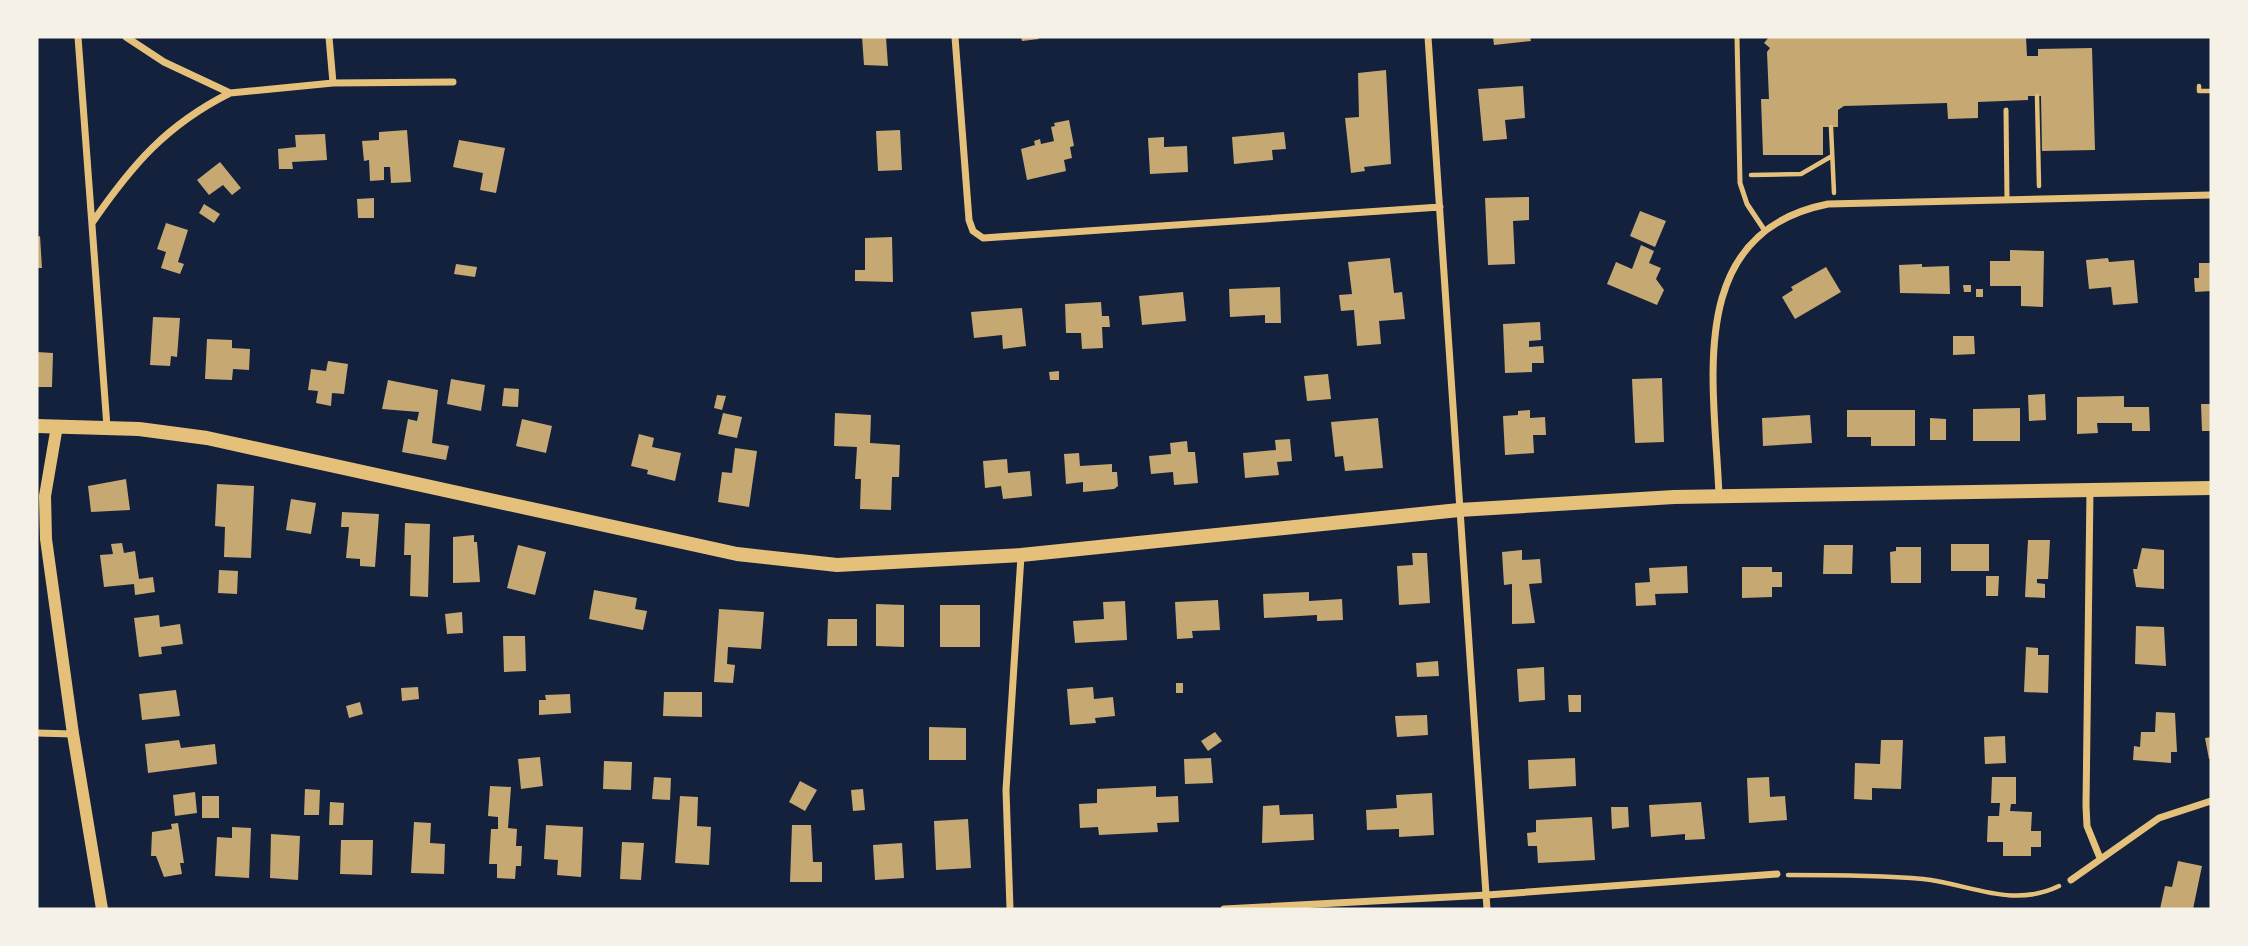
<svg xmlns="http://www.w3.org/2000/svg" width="2248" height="946" font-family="'PT Sans',sans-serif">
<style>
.building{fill:#c6a872}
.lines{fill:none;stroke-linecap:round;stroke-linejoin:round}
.path{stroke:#e5c07b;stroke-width:4.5}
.service{stroke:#e5c07b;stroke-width:5}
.minor{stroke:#e5c07b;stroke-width:7}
.tertiary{stroke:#e5c07b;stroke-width:12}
.secondary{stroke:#e5c07b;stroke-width:14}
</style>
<rect width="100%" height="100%" fill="#14213d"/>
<path class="building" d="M862,37H886L888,66L864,65Z
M1021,37H1038L1039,39L1022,41Z
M1493,37H1530L1531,41L1494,45Z
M1769,37H2026L2027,56H2038V49L2092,48L2095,150L2042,151L2041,96H2028V100L1978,102V118L1948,119L1947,103L1844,106L1838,110V127H1823V155H1763L1761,99H1769L1767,52L1770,48L1764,43Z
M1386,70L1391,164L1364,167L1365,171L1351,173L1345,118L1359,117L1358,73Z
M1523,86L1525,118L1505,120L1507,139L1483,141L1478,89Z
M1069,120L1074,146L1070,147L1072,158L1064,160L1066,171L1027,180L1021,149L1035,145L1034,141L1040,139L1041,144L1054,141L1051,127L1055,126L1054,123Z
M407,130L411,182L391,183L390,167H384V180L370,181L369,160L364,161L362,141L379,140V132Z
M900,130L902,170L878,171L876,131Z
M1284,132L1286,149L1272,150L1273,160L1234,164L1232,137Z
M325,134L327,160L292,162L293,169H279L278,149L296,147L295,135Z
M1164,137V147L1187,146L1188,172L1150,174L1148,138Z
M459,140L505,148L496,193L480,190L483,173L453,167Z
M220,162L241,188L232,195L223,185L209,195L197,180Z
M1529,197V220L1513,221L1515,264L1488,265L1485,198Z
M374,198V218H358L357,199Z
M204,204L220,214L214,223L199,213Z
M1640,211L1666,221L1655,247L1630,236Z
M166,223L188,230L178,262L184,264L180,274L161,268L166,252L157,249Z
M40,236L42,268H37V237Z
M892,237L893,282L855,281V270H865V238Z
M1641,245L1654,251L1649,263L1661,268L1656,279L1664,290L1657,305L1607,284L1616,262L1632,269Z
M2010,250L2044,251L2043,307L2021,306V286H1990V261H2010Z
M1390,258L1394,293L1402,292L1405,319L1379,321L1381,344L1357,346L1354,310L1341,311L1339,295L1352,294L1348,262Z
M2108,258L2109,262L2134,260L2138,303L2113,305L2111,287L2089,289L2086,260Z
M2199,263H2211V291L2195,292L2194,278H2199Z
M456,264L477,267L475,277L454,274Z
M1922,264V267L1949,266L1950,294L1900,293L1899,265Z
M1826,267L1841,292L1795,319L1782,297L1793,290L1791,287Z
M1963,285H1971V292H1964Z
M1280,287L1281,323H1265V315L1230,317L1229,289Z
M1976,289H1983V297H1976Z
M1183,292L1186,321L1142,325L1139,296Z
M1101,302L1102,316H1109L1110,327H1102L1103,348L1082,349L1081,333H1066L1065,304Z
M1022,308L1026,346L1003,349L1002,335L974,338L971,312Z
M153,317L180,318L177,357L171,356L170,366L150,365Z
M1540,322L1541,340L1529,341V347L1543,346L1544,363H1532V372L1505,373L1503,324Z
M1953,336H1974L1975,354L1953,355Z
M207,339L232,340V348L250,349L249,370L233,369L232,380L205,379Z
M37,352L53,353L52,387H37Z
M328,361L348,364L344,394L332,393L331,406L316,403L318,391L308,390L311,369L326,371Z
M1059,371V380H1050L1049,372Z
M1328,374L1331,399L1307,401L1304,376Z
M1662,378L1664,442L1635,443L1632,379Z
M451,379L485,385L481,411L447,404Z
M388,380L438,390L432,443L449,446L446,460L402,452L408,419L417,421L419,412L382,409Z
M504,388L519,389L518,407L502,406Z
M2045,394L2046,420L2029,421L2028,395Z
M717,395L726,396L722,410L714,408Z
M2124,396V407H2149L2150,431H2132V423H2097L2098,433L2077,434V397Z
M2201,404H2211V431H2202Z
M2020,408V441H1973V409Z
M1530,410V418L1545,417L1546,435H1533L1534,453L1505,455L1503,416L1518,415V411Z
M1847,410H1915V446H1871V437H1847Z
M723,413L742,417L737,438L718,434Z
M835,413L871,415L870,443L900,445L899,477H892L891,510L860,509L861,479H855L857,447L834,446Z
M1810,415L1812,443L1763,446L1762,418Z
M1378,418L1383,468L1345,471L1343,456L1335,457L1331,422Z
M1930,418L1946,419V440H1930Z
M522,419L552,426L546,453L516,446Z
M639,434L654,438L652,447L681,453L675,481L647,474L648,470L631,466Z
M1290,439L1292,461L1277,462L1279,475L1245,478L1243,453L1276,450L1275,440Z
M1187,441L1188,452H1195L1198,483L1174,485L1173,472L1151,474L1149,456L1171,454L1170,443Z
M735,448L757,451L749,507L718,502L722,472L732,473Z
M1079,453L1080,466L1112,464V472H1117L1118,486L1114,489L1083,492V482L1066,484L1064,454Z
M1007,459L1008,473L1030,471L1032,496L1003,499L1001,486L985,488L983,461Z
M126,479L130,510L91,512L88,486Z
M217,484L254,486L251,558L224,557L225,527L215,526Z
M291,499L316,503L311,534L286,530Z
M342,512L379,514L375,567L360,566V559L346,558L349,527H341Z
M405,523L430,524L428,597L410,596L411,555H404Z
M474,535V542H477L480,582L453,583V537Z
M2028,540H2050L2048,579H2037V583L2045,584V598L2025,597Z
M122,543L124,553L135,551L139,579L153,577L155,592L135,595L134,584L104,587L100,555L113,554L111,544Z
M1951,544H1989V571H1951Z
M518,545L546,552L535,595L507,588Z
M1824,545H1853L1852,574H1823Z
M1896,547H1921V583H1891L1890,552L1896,551Z
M2142,548L2164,550V589L2136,587L2133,569H2137Z
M1522,550V560L1540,559L1542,583L1529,584L1535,623L1512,624V584L1504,585L1502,552Z
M1412,553H1427L1430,603L1399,605L1397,566L1413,565Z
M1687,566L1688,593L1655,594L1656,605L1636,606L1635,583L1650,582L1649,568Z
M1742,567H1772V572H1782V587H1772V597L1742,598Z
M219,570L238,571L237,594L218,593Z
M1986,576H1999L1998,596H1986Z
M594,590L637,598L635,609L647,611L643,630L589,619Z
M1309,592V601L1342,599L1343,620L1317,621V615L1264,618L1263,594Z
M1218,600L1220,630L1192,631L1193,638L1177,639L1175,602Z
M1125,601L1127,640L1075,643L1073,621L1104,619L1103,602Z
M876,604L904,605V647L876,646Z
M940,605H980V647H940Z
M719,609L764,612L761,649L728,647L727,664L735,665L733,683L714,682Z
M462,612L463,633L447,634L445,614Z
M159,615L160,627L180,624L183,644L161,647L162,654L139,657L134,618Z
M828,619H857V646H827Z
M2136,626L2164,627L2166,666L2135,664Z
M503,636H525L526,671L504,672Z
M2026,647L2038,648V655H2049L2048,693L2024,692Z
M1438,661L1439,676L1417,677L1416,663Z
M1544,667L1545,700L1519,702L1517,669Z
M1176,683H1183V693H1176Z
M418,687L419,699L402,701L401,688Z
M1093,687L1094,699L1113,697L1115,716L1095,718L1096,723L1070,725L1067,689Z
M176,690L180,716L142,720L139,694Z
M664,692H702V717L663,716Z
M570,694L571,713L539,715V700H546L545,695Z
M1568,695H1581V712H1569Z
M360,702L363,714L349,718L346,706Z
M2156,712L2175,713L2177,752H2171V763L2133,760L2134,746L2140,747L2141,732H2155Z
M1427,715L1428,735L1397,737L1395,716Z
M929,727L966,728V760H929Z
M1215,732L1222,741L1208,751L1201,741Z
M2005,736L2006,763L1985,764L1984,737Z
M2211,737V759H2209L2205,738Z
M179,740L181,748L215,744L217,764L148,773L145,744Z
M1881,740H1903L1901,789L1872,788V800L1854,799L1855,763L1880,764Z
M540,757L543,786L521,789L518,759Z
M1211,758L1213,783L1185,784L1184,759Z
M1575,758L1576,786L1529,789L1528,760Z
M604,761L632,762L631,790L603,789Z
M654,777L671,778L670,800L652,799Z
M1769,777L1770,797L1785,796L1787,820L1749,823L1747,778Z
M1992,777H2016V804H2011L2010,811L2032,812L2031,831H2041V847H2031V856H2003V842H1987L1988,816H1999L2000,803H1991Z
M800,781L817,790L805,811L789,802Z
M490,786L511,787L508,828L517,829L516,846H522L521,866H516L515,879L497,878V864H489L491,829H498V817L488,816Z
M1156,786V797L1178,796L1179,822L1157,823L1158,832L1099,835L1098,827L1080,828L1079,804L1097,803V789Z
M305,789L320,790L319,815H304Z
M863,789L865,810L853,811L851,790Z
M195,792L197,813L175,816L173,795Z
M1432,793L1434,835L1399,837V829L1367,830L1366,810L1397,808L1396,795Z
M202,796H219V818H202Z
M680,796L698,797L697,826L711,827L709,865L675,863Z
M330,802L344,803L343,825H329Z
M1701,802L1705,839L1685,840V834L1651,837L1649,805Z
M1279,805L1280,815L1313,814L1314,840L1262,843L1263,806Z
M1611,807H1628L1629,827L1612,829Z
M1592,817L1595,860L1538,863L1537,846H1528L1527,833L1536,832V820Z
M968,819L971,868L936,870L934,821Z
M414,822L431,823L430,843L445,844L444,874L411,873Z
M178,823L184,863H180L182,874L164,877L156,856H151L152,832L172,829L171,824Z
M546,825L583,827L581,877L557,875L558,860L544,859Z
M792,825H811L813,862H822V882H790Z
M232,827L251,828L249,878L215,876L217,837L232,838Z
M271,834L300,836L298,880L270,878Z
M341,840H373L372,875L340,874Z
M622,842L644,843L641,880L620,879Z
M902,843L904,878L875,880L873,845Z
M2178,861L2202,866L2193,909H2160L2165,886L2172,887Z"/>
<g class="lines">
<path class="path" d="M2199,86V91H2211
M2037,96L2039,186
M1831,127L1834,193
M1751,175L1801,174L1832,156
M1788,875C1833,875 1878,875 1923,879C1970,884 2012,909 2059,886"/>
<path class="service" d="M1737,37L1740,183L1747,204L1765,231
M2006,110L2007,200"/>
<path class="minor" d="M78,37L107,427
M126,37L164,62L230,93L333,83L453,82
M329,37L333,83
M955,37L969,220L973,231L983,238L1440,207
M1428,37L1487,909
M92,223C132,165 166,125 230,93
M2090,490L2086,806L2087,826L2100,858
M1719,496C1715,386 1682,233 1828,204L2211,195
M37,733L73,734
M2071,880L2159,818L2211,801
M1010,909L1006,790L1021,556
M1224,909L1487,895L1777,874"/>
<path class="tertiary" d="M57,426L45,496L46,539L73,734L102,909"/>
<path class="secondary" d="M37,426L139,429L207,438L737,554L837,565L1021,555L1459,510L1674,497L2211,488"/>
</g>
<rect width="2248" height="946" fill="none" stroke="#f6f1e7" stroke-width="77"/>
</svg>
